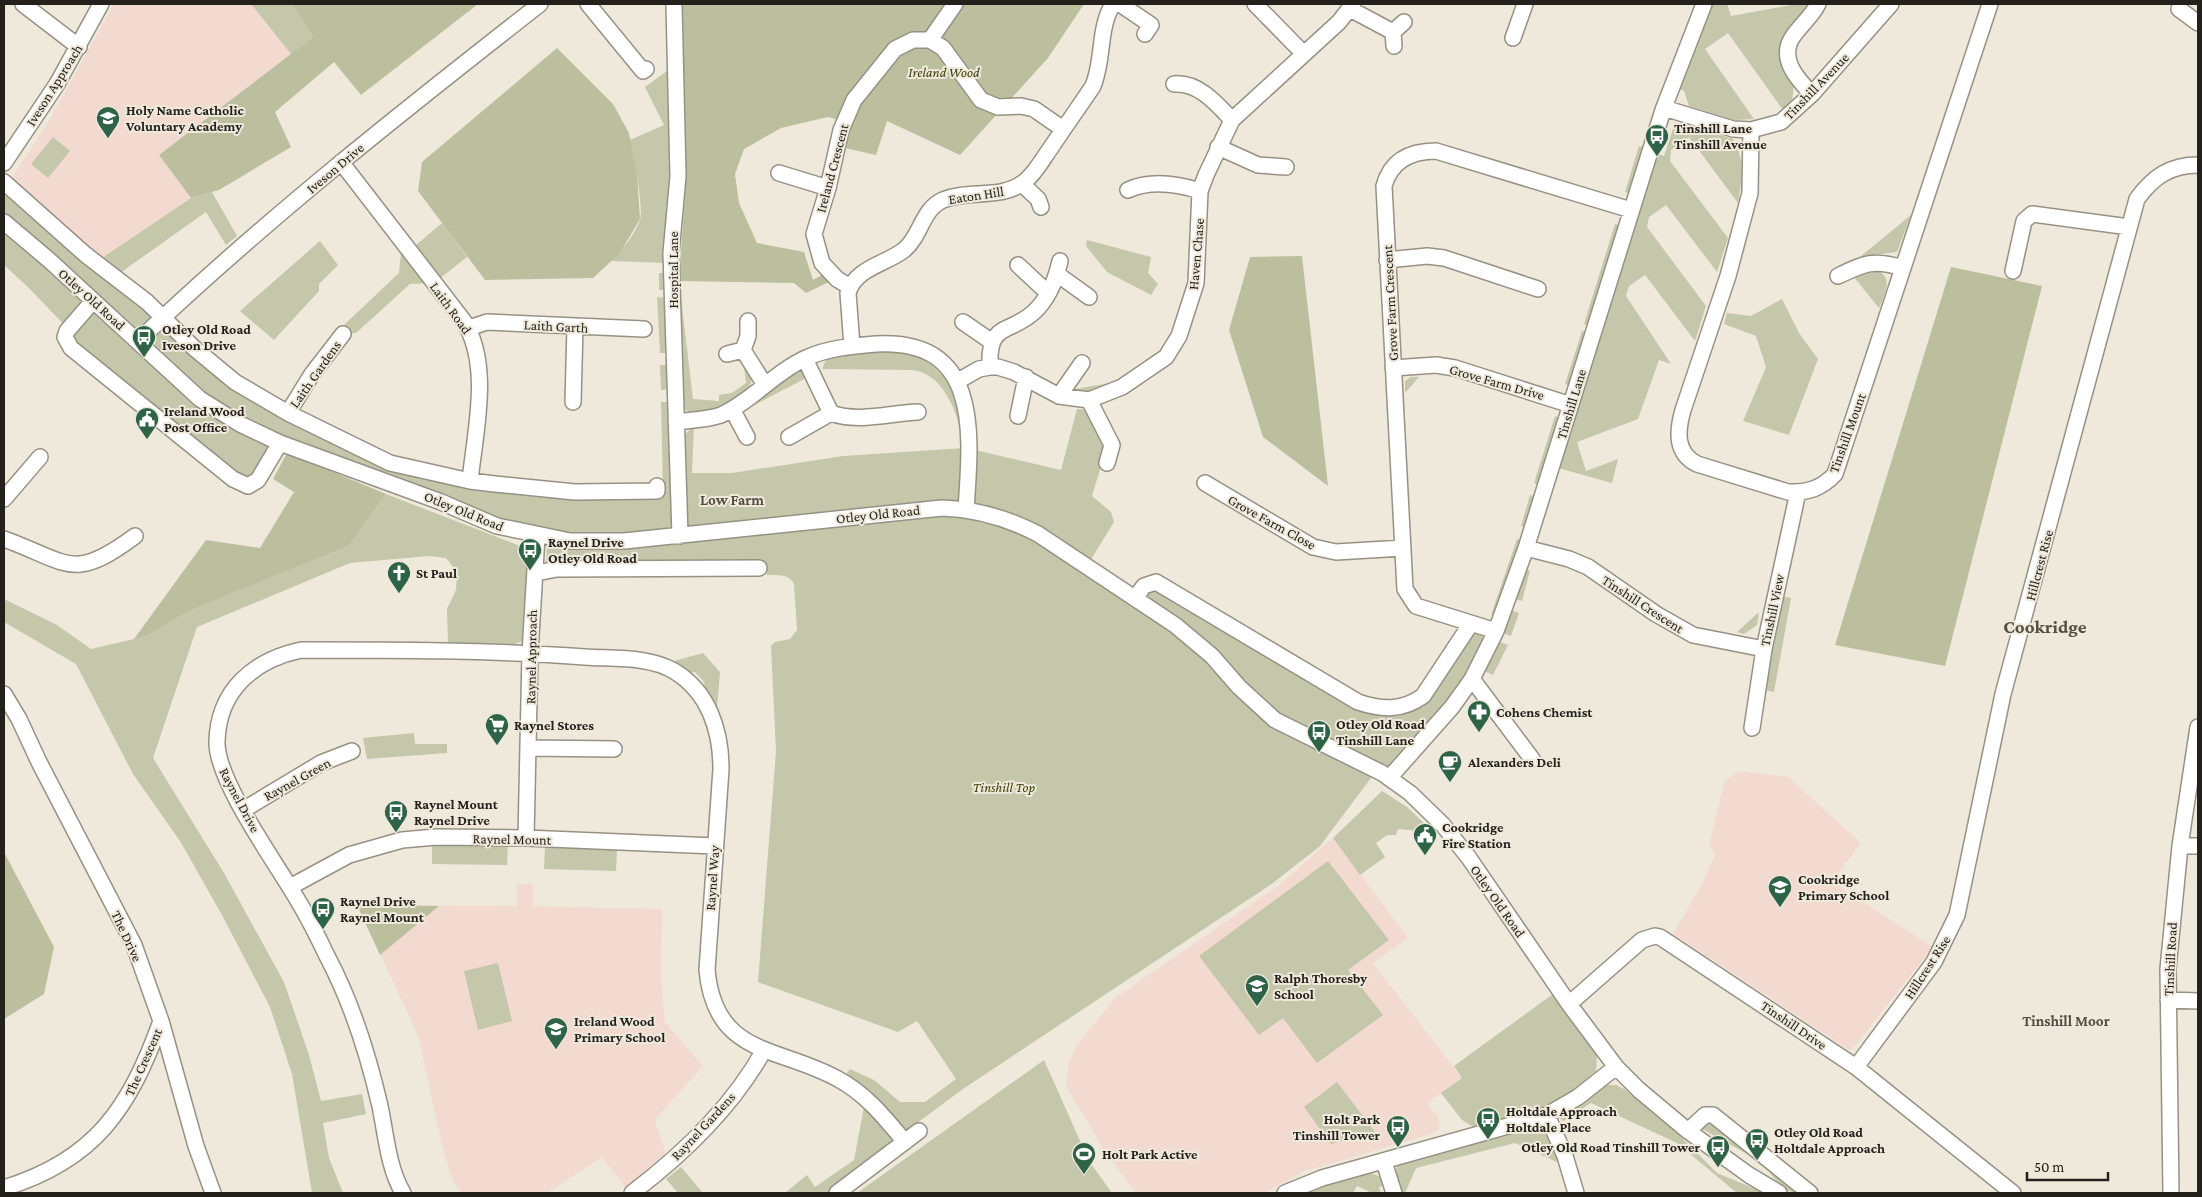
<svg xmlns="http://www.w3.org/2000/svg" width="2202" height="1197" font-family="'Crimson Pro',serif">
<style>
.education{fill:#f2dad0}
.green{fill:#c4c7aa}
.forest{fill:#bbbf9e}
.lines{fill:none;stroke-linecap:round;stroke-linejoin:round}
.minor-casing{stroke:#979184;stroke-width:18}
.minor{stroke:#fff;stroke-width:15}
.labels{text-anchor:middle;stroke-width:4;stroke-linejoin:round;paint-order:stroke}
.park-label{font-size:14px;font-style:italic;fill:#3b3e04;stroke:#efe9db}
.street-label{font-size:14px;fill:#24211d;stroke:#efe9db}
.poi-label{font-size:14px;font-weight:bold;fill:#24211d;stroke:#efe9db;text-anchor:start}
.neighbourhood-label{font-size:15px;font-weight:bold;fill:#544e43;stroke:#efe9db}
.district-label{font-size:19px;font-weight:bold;fill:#544e43;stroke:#efe9db}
</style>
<rect width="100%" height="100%" fill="#efe9db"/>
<path class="education" d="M114,4H251L291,54L159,155L191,198L102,258L11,179L47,124Z
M1740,771L1788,777L1861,843L1832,882L1933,947L1851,1051L1673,934L1703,882L1715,855L1709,845L1725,780Z
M1333,838L1408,938L1373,963L1462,1078L1427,1103L1438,1117L1440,1128L1432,1134L1305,1171L1264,1193H1136L1105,1152L1066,1086L1068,1064L1076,1046L1115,998L1278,886Z
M517,884H533V906L662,909L661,978L665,1022L703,1066L655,1120L666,1155L626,1188L602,1157L547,1193H462L453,1181L442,1146L418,1035L357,905L517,906Z"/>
<path class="green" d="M251,4H292L313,37L291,54Z
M1710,4H1727L1731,16L1797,4H1808C1793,30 1763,56 1794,84L1792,103L1783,110L1728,33L1705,49L1754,119L1734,120L1689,106L1684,91L1678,89Z
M667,71L672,176L665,263L611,261C622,251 635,234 640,220C644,207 633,155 630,140L664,125L645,87Z
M1685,124L1733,139C1746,163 1742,177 1738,203L1689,137L1671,150L1670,161L1728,238L1717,272L1666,205L1649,217L1647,227L1706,306L1695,341L1645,275L1629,286L1626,296L1671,364L1659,360L1638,419L1577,442L1586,471L1618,459L1612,483L1558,468L1656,153L1664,156L1674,126Z
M53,137L70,151L48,178L31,164Z
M1639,146L1644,148L1631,194L1625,192Z
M4,189L66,246L170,333L235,382L390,463L470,481L663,489L661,402H669L670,488L683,486L682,437L694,426L692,473H732L843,456L964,448C960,420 946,373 912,370L822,369L826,360L835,357C871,352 912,342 940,373C946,379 953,386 955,395C961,412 963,430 966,448L1061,470L1077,409L1093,410L1109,440L1092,496L1111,512L1114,522L1087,566L1135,598L1148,583L1358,702L1414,703L1470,625L1496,631L1471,680L1390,777L1377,770L1320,846L1273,883L963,1089L909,1129L832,1193H785L807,1175L815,1187L854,1160L864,1107L844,1077L850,1069L874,1080L900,1102H925L956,1079L917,1021L898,1032L758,982L776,751L771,646L775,642L790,639L797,630L794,584C788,573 778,576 767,575L765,564L550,566L546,562L548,532L514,524L388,473L278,434L255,477L247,480L238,476L237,472L167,415L155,410L74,341L73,334L29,288L4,265Z
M212,192L237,236L226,245L206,212L120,273L102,258L191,198Z
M1911,215L1897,252L1860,257Z
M442,223L467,257L434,283L410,284L356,333L343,334L345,324L399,273L402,242L409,251Z
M1615,224L1621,226L1590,326L1584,324Z
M1087,240L1151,257L1148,273L1158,284L1151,295L1107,272L1086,246Z
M320,241L338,265L319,284V291L274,340L240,311Z
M1873,270C1895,274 1885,293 1879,308L1853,276Z
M659,273H667L666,290H659Z
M679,281L693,399L719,401V395L732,393L746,383L744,366L752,379C750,396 708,412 693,414L685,410L680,403Z
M657,297L666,298L668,353H660Z
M1782,299L1799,333L1818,359L1789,435L1743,421L1766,367L1756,336L1724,324L1727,313L1751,316Z
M1582,331L1588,333L1571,386L1565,384Z
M660,365H668L669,389L661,390Z
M802,372L808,377L745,410C753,400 788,373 802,372Z
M1419,377L1405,393V381L1411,377Z
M1116,382L1087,394L1069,390Z
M1555,416L1560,418L1539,485L1534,483Z
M386,494L520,546L526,551L528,557L522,641L515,644L448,643L447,609L456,590L457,572L446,558L429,556L350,563L197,627L153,758L224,873L284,982L309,1055L321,1101L362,1094L366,1114L323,1123L329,1158L343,1193H312L292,1074L270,1007L222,915L180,841L133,774L76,664L4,622V599L57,625L91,649L147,636L187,611L349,546Z
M1530,495L1536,496L1526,527L1521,526Z
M1517,539L1521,541L1495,616L1491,615Z
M1524,569L1530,571L1522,601L1516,599Z
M1782,596L1791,598L1774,692L1765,690Z
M1511,610L1519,613L1511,636L1502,633Z
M1759,612L1757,625L1744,634L1737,632Z
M1498,641L1508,645L1493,675L1484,671Z
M703,653L720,672L717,709L705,691L704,682L695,672L687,673L667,663Z
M414,733L415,744H447V753L367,759L363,738Z
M1382,791L1407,807L1426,825L1421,831L1398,829L1396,835H1387L1376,843L1385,857L1360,875L1333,838Z
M432,844H508L507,865L432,864Z
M545,847L617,849L616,871L544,869Z
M1328,861L1389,940L1348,970L1383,1015L1317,1063L1283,1018L1259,1035L1199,956Z
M498,963L512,1021L478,1030L464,971Z
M1553,994L1597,1056L1596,1071L1563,1099L1528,1115L1477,1129L1462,1120L1441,1093L1462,1078L1454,1066Z
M1044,1060L1089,1161L1112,1193H857Z
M1337,1082L1375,1132L1331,1144L1304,1107Z
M1605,1085H1616L1624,1089L1675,1131L1717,1173L1765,1193H1737L1677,1143L1591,1103L1563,1121L1560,1118L1564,1112Z
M1709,1119L1749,1152L1747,1154L1702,1129L1700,1126Z
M1535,1127L1548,1133L1561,1164L1515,1143L1416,1168L1405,1193H1402C1395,1184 1394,1177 1397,1166L1404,1162Z
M681,1167L703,1193H678L666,1179Z
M1772,1169L1803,1193C1784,1193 1781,1185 1769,1172Z
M1368,1173C1375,1174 1381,1176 1385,1183L1379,1188L1381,1193H1372L1357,1186L1353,1193H1310L1324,1186Z"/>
<path class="forest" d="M292,4H478L361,95L334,62L275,112L291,147L219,190L191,198L159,155L313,37Z
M681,4H1084L1048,58L960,155L887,121L876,155L845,148L849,123L828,117L781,128L744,149L735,174L739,203L757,243L804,252L813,280L827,272L831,281L806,293L794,283L679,281L686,178L679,25Z
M557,48L613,104L629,133L637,175L640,219L620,253L593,278L485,280L418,191L422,162Z
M1302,256L1328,486L1263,437L1229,330L1250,257Z
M1951,267L2042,286L1945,666L1835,645Z
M287,453L386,494L349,546L188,611L147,636L134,639L206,540L260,548L294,492L273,479Z
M4,852L54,947L44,994L4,1019Z
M357,905L439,906L380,955Z"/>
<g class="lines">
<g class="minor-casing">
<path id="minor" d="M23,4L79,47
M588,4L643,71L646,69
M674,4L678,176L671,253L680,536
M1120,4L1151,25L1145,34
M1255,4L1304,54
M1350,9L1393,32
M2179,9L2198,23
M1513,38L1525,4
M930,40L955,4
M1394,46L1393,32L1404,22
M1174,84C1199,82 1217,104 1232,120
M1812,94C1797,79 1777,57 1794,35C1802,24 1812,16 1818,4
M1664,108L1733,129L1751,130L1781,122L1812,94L1891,4
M1751,130L1750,193L1728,276L1683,410C1677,431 1675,453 1697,464L1788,492C1808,493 1822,488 1835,474L1990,4
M1218,147L1258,165L1286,167
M341,162L463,320C492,364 475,431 470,481
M4,163L57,84L101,4
M779,173L828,188
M4,182L86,255L147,302L194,348L235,382L288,413L390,463L470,481L495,484L575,492L657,491V486
M1022,184L1038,199L1041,207
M1128,190C1150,180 1178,184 1200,191
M4,222L49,260L200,399L240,424L280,443L441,502L497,526L570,541H624L942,508C977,509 1007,518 1038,534L1175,625L1212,656L1239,687L1275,720L1382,773L1410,793L1443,825L1469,858L1569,1004L1616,1067L1639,1090L1688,1131L1749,1175L1779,1193
M1387,260L1427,256L1444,258L1538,289
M1018,265L1048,293
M2013,271L2024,221L2032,214L2129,227
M1057,274L1089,297
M1838,276C1865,263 1873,259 1903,268
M850,287L837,279L822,263L814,234L828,188L841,130L854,100L895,49L913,40H930L943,48L981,100L998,107L1021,106L1034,109L1063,129
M93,301L67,331L65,337L71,348L233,479L248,486L258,480L280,443
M963,322L992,342
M469,328L487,322L644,329
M138,341C265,220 402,112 540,4
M852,346L848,293C855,268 886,264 904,250C921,236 922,209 943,200C969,189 1001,200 1024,182C1035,174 1042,160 1050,149C1064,128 1079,107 1093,86C1104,60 1098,28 1113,4
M743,350L765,385
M727,354L743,350L748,336V321
M805,359L831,413C858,423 891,413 918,412
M990,367C988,321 1009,335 1034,312C1048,299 1056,279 1060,261
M1393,368L1436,365L1455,368L1571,405
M958,381L979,369L990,367H998L1014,372L1059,396L1089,400L1122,387L1166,357L1179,336L1196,283L1200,191L1206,175L1232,120L1339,22L1353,4
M1059,396L1082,363
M1089,400L1112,445L1107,463
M573,402L575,327
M732,409L747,437
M288,413L312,374L343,334
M1018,416L1026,377
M676,422C690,420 707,420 721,415C752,401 775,372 806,358C828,348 852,346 876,344C982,338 971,435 966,509
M789,437L831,413
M1205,483L1313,547L1336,552L1403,548
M4,499L40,457
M4,539C68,562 72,583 135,536
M1526,548L1569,559L1588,567L1656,614L1693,635L1764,649
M536,573L557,569L759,568
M1135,598L1144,586L1156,582L1358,702C1382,710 1402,711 1423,696L1470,625
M1496,631L1416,606L1405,589L1384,186C1391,160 1411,151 1436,151L1631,210
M1472,679L1532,759
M4,694L19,719L39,762L134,945L161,1021L196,1146L213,1193
M1752,728L1764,649L1798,492
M530,748L614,749
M1390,777L1452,707L1472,679L1496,631L1526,548L1663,110L1704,4
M243,810L321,763L352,751
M526,838L530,653L537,536
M2180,846H2198
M290,887L349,855L402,840L436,837L526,838L715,846
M2168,1000L2198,1001
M1569,1004L1642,940L1655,936L1660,937L1856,1067L2013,1193
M1856,1067L1934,962L1957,915L2003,694L2137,199C2153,177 2170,165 2198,165
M1547,1115L1565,1156L1576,1193
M1688,1131L1705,1115H1713L1810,1193
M1384,1162L1394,1193
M4,1188C96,1160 130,1107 161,1021
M403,1193C388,1167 386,1135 380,1106C368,1054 352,1003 327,956C318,937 308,917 297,899C276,863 216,780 217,742C218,690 254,660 301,650C396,650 491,650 585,657C613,659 649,656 674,671C709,692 721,731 721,769L707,970C715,1057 779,1046 838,1079C866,1094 885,1118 905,1142
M632,1193C682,1155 733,1106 764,1050
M837,1193L919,1131
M1285,1193L1322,1178L1547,1115L1578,1097L1616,1067
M2171,1193L2168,969L2180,846L2198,727"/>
</g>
<use href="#minor" class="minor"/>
</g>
<defs>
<g id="school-pin" transform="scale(1.25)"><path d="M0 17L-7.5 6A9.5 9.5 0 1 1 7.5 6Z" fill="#2f6348" stroke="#efe9db"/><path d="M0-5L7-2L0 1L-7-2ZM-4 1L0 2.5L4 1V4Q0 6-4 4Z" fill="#fff"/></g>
<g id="bus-pin" transform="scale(1.25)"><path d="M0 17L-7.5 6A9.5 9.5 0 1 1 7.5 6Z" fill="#2f6348" stroke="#efe9db"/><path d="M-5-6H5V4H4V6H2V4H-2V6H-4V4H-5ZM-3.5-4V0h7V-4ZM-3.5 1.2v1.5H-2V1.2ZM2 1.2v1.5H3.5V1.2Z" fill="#fff"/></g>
<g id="civic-pin" transform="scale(1.25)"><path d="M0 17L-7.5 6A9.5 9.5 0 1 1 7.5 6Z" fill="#2f6348" stroke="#efe9db"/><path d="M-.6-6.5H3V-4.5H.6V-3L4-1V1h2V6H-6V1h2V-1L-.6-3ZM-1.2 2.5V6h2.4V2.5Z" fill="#fff"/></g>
<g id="church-pin" transform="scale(1.25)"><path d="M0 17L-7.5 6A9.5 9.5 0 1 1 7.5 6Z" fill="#2f6348" stroke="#efe9db"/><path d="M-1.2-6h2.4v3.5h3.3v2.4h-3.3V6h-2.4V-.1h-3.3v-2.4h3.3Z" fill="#fff"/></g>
<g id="pharmacy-pin" transform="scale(1.25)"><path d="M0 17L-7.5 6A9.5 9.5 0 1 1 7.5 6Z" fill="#2f6348" stroke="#efe9db"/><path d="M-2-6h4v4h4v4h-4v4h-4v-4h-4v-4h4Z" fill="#fff"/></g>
<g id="supermarket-pin" transform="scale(1.25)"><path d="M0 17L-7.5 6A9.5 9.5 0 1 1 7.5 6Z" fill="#2f6348" stroke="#efe9db"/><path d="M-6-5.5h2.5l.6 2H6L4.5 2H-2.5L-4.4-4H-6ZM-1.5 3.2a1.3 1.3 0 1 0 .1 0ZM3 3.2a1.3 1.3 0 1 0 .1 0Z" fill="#fff"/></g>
<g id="cafe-pin" transform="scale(1.25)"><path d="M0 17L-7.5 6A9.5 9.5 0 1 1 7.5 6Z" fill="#2f6348" stroke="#efe9db"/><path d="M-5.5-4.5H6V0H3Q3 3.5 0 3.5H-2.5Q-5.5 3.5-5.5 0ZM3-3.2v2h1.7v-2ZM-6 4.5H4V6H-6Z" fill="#fff"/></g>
<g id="stadium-pin" transform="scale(1.25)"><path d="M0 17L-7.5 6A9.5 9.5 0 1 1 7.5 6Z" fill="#2f6348" stroke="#efe9db"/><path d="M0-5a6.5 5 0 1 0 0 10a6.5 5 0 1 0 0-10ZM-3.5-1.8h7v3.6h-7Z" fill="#fff"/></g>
</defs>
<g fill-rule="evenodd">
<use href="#school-pin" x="108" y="118"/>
<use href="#bus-pin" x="1657" y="136"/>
<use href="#bus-pin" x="144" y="337"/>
<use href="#civic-pin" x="147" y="419"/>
<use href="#bus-pin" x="530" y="550"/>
<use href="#church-pin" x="399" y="573"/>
<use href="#pharmacy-pin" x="1479" y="712"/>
<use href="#supermarket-pin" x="497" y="725"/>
<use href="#bus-pin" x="1319" y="732"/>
<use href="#cafe-pin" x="1450" y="762"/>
<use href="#bus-pin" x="396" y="812"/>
<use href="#civic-pin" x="1425" y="835"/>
<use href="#school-pin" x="1780" y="887"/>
<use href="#bus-pin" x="323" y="909"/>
<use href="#school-pin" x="1257" y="986"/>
<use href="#school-pin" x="556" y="1029"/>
<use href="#bus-pin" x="1488" y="1119"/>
<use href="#bus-pin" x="1398" y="1127"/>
<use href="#bus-pin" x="1757" y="1140"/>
<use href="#bus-pin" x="1718" y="1147"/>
<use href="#stadium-pin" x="1084" y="1154"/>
</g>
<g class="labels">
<g class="park-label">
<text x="944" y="77">Ireland Wood</text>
<text x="1004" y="792">Tinshill Top</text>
</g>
<g class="street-label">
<text transform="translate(54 85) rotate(-58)" y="5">Iveson Approach</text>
<text transform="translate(1816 86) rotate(-46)" y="5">Tinshill Avenue</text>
<text transform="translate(335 168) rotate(-40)" y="5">Iveson Drive</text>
<text transform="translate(832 168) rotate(-75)" y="5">Ireland Crescent</text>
<text transform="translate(976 195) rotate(-9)" y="5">Eaton Hill</text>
<text transform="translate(1196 254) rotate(-85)" y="5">Haven Chase</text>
<text transform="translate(673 270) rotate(-90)" y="5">Hospital Lane</text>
<text transform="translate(92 299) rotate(42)" y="5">Otley Old Road</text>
<text transform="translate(1390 303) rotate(-93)" y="5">Grove Farm Crescent</text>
<text transform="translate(451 308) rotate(54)" y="5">Laith Road</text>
<text transform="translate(556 326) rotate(3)" y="5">Laith Garth</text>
<text transform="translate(315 374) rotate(-55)" y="5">Laith Gardens</text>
<text transform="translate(1497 382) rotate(16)" y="5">Grove Farm Drive</text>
<text transform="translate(1571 404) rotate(-73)" y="5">Tinshill Lane</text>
<text transform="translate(1847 433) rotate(-70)" y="5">Tinshill Mount</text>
<text transform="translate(464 511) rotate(22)" y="5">Otley Old Road</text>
<text transform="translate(878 514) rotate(-6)" y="5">Otley Old Road</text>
<text transform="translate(1272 522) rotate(29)" y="5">Grove Farm Close</text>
<text transform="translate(2039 565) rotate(-75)" y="5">Hillcrest Rise</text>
<text transform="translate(1643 604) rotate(33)" y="5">Tinshill Crescent</text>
<text transform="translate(1772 610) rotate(-78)" y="5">Tinshill View</text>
<text transform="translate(531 657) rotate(-89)" y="5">Raynel Approach</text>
<text transform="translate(297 779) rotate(-29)" y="5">Raynel Green</text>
<text transform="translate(240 800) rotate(62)" y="5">Raynel Drive</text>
<text transform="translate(512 839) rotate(1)" y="5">Raynel Mount</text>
<text transform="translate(712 878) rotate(-86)" y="5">Raynel Way</text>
<text transform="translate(1498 901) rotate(55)" y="5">Otley Old Road</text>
<text transform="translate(127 936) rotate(65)" y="5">The Drive</text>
<text transform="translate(2170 959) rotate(-87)" y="5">Tinshill Road</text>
<text transform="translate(1927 967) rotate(-57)" y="5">Hillcrest Rise</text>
<text transform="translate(1794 1025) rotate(34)" y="5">Tinshill Drive</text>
<text transform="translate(143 1062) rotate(-66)" y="5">The Crescent</text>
<text transform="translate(703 1126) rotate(-47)" y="5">Raynel Gardens</text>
</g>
<g class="poi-label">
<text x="126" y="115">Holy Name Catholic<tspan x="126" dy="16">Voluntary Academy</tspan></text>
<text x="1674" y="133">Tinshill Lane<tspan x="1674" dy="16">Tinshill Avenue</tspan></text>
<text x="162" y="334">Otley Old Road<tspan x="162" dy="16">Iveson Drive</tspan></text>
<text x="164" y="416">Ireland Wood<tspan x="164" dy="16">Post Office</tspan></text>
<text x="548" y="547">Raynel Drive<tspan x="548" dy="16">Otley Old Road</tspan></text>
<text x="416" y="578">St Paul</text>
<text x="1496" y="717">Cohens Chemist</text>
<text x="1336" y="729">Otley Old Road<tspan x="1336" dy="16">Tinshill Lane</tspan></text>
<text x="514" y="730">Raynel Stores</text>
<text x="1468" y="767">Alexanders Deli</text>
<text x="414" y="809">Raynel Mount<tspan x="414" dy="16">Raynel Drive</tspan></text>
<text x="1442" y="832">Cookridge<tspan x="1442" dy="16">Fire Station</tspan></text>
<text x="1798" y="884">Cookridge<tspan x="1798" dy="16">Primary School</tspan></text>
<text x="340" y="906">Raynel Drive<tspan x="340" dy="16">Raynel Mount</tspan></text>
<text x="1274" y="983">Ralph Thoresby<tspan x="1274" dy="16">School</tspan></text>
<text x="574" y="1026">Ireland Wood<tspan x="574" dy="16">Primary School</tspan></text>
<text x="1506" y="1116">Holtdale Approach<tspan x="1506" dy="16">Holtdale Place</tspan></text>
<text x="1380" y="1124" text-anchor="end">Holt Park<tspan x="1380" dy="16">Tinshill Tower</tspan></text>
<text x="1774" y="1137">Otley Old Road<tspan x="1774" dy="16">Holtdale Approach</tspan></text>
<text x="1700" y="1152" text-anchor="end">Otley Old Road Tinshill Tower</text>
<text x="1102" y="1159">Holt Park Active</text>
</g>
<g class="neighbourhood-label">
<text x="732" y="505">Low Farm</text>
<text x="2066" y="1026">Tinshill Moor</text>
</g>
<g class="district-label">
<text x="2045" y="633">Cookridge</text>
</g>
</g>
<rect width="2202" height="1197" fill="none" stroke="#24211d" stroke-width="10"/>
<path d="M2027 1172v8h81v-8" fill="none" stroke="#24211d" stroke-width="2.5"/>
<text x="2034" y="1172" font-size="15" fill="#24211d" stroke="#efe9db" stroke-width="4" paint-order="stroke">50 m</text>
</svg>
